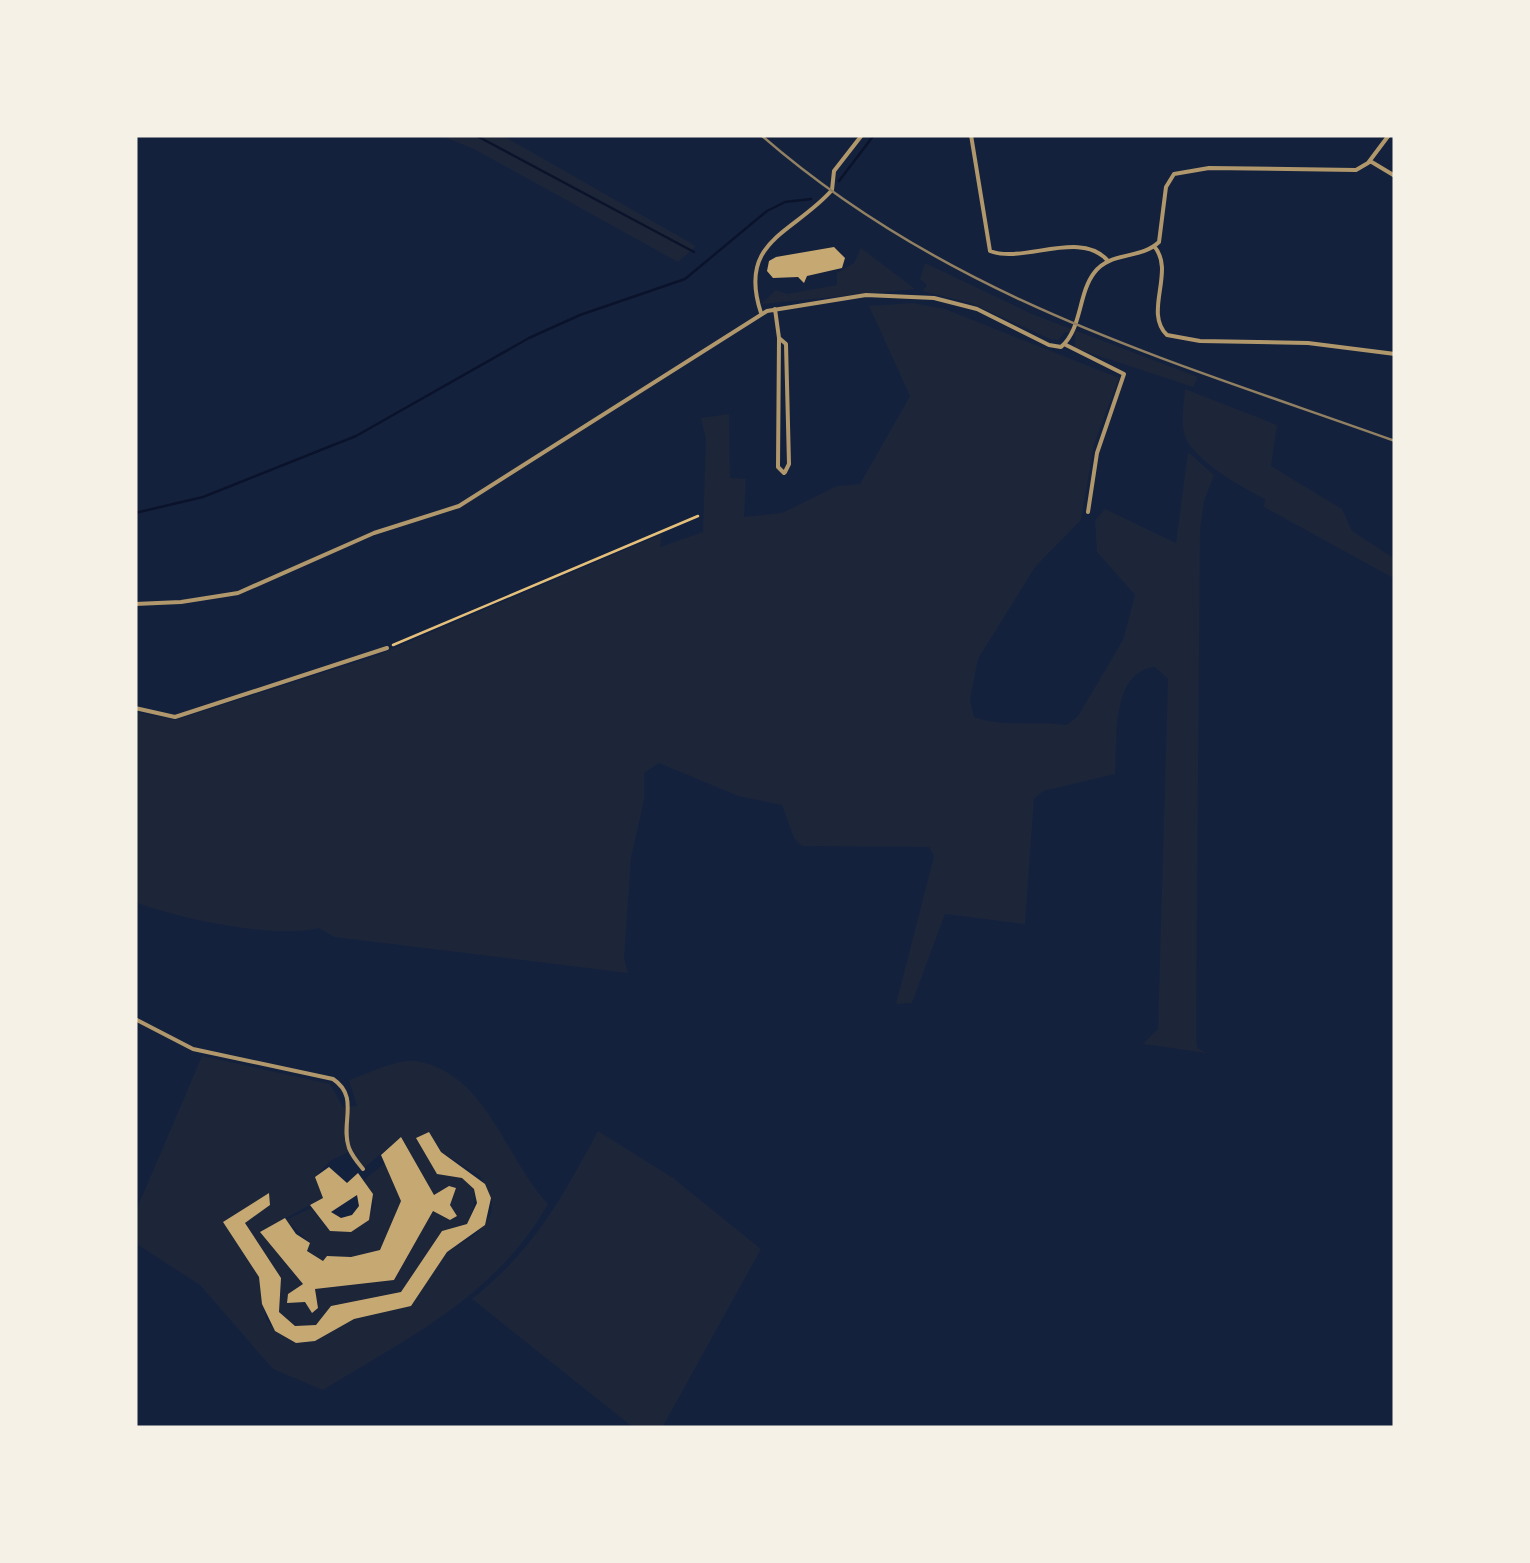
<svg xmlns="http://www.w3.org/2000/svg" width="1530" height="1563" font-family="'Open Sans',sans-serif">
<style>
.green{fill:#1d2539;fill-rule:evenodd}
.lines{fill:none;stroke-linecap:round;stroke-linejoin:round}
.stream{stroke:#0b132b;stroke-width:2.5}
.building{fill:#c6a872;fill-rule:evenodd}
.path{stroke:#e5c07b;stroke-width:2.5}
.minor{stroke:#b1986c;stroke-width:4}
.rail{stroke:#918062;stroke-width:2.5}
</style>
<rect width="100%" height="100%" fill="#14213d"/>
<path class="green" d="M439,135H502L696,246L678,262L474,149Z
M861,248L915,289L761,304L776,290L787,294L837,285V273L854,263Z
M925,263L1032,314L1198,377L1193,387L1075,348V335L1065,332L1059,340L1050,339L971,303L922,291L927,285L920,279Z
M912,303L945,309L1119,378L1094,444L1081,520L1035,567L978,659L970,699L974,717C1004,728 1035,720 1067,725L1078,716L1123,640L1135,595L1097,552L1095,520L1105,509L1176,543L1188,452L1214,475L1204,501L1200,530L1196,1037L1197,1048L1207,1053L1143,1044L1158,1029L1168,679L1155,667C1110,672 1118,739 1115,774L1043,791L1034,799L1025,924L945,914L912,1003L896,1004L934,856L929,847L802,846L794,838L782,805L738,796L659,763L644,773V800L631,858L624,958L628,973L334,937L319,928C273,939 180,919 135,902V712L175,720L376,656L662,534L660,547L703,532L706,439L701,418L729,414L730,478L746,479L744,517L782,513L837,486L860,484L910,396L869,306Z
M1185,389L1277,425L1271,466L1342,509L1352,531L1395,559V579L1264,507L1265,499C1244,489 1192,459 1185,436C1180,422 1184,404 1185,389Z
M202,1056L330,1084L343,1107L357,1106L349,1080C367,1074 398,1058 416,1061C487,1073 504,1157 548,1204C497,1295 408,1338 323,1390L273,1369L200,1285L135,1243V1213ZM429,1132L441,1152L480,1176L492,1200L491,1214L476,1234L447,1252L411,1306L354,1319L315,1341L296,1343L275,1331L266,1319L259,1277L223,1222L269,1194L270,1205L245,1223L281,1278L279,1312L295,1326L316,1325L331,1306L401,1292L442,1231L467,1224C482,1194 476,1171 437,1173L416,1139ZM401,1137L434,1195L449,1186L456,1188L450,1205L457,1216L450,1220L433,1211L394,1280L315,1289L318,1308L312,1313L305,1302L287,1303L288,1294L303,1284L260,1232L323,1198L315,1177L330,1161L350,1151L363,1169Z
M598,1131L673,1178L761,1249L662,1428H634L472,1299C535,1248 560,1201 598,1131Z
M385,1163L401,1201L380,1250L351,1257L327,1256L323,1261L307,1251L310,1243L286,1220L311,1208L330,1231C354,1232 366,1227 374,1204L364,1180Z"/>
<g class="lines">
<path class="stream" d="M475,135L694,252
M839,181L874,135
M135,513L203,497L356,436L529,338L580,315L685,279L767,211L785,202L811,199"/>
</g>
<path class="building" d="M834,247L845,258L842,268L807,276L804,283L798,277L773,278L767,271L769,261L776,257Z
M429,1132L441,1152L485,1184L491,1198L485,1225L447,1252L411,1306L354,1319L315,1341L296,1343L275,1331L262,1304L259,1277L223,1222L269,1193L270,1205L245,1223L281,1278L279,1312L295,1326L316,1325L331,1306L401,1292L442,1231L467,1224L477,1203L474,1189L462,1178L437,1174L416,1138Z
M401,1137L434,1195L449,1186L456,1188L450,1205L457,1216L450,1220L433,1211L394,1280L315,1289L318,1308L312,1313L305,1302L287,1303L288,1294L303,1284L260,1232L285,1218L296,1234L310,1243L307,1251L323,1261L327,1256L351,1257L380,1250L401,1201L381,1155Z
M329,1167L347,1183L358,1173L373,1194L369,1220L351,1232L330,1231L310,1205L323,1198L315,1177ZM357,1195L359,1206L352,1215L341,1218L331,1212Z"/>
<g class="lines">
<path class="path" d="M393,645L698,516"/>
<path class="minor" d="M971,135L990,251C1023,264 1081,229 1108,261
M1370,161L1395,176
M1154,246C1176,271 1143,312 1167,335L1200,341L1308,343L1395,354
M775,309L779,338L778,467L784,473
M761,313C737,240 793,234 832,190L834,171L862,135
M779,338L786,344L789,464L785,472
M1066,345L1124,374L1097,453L1088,512
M135,604L181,602L238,593L374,533L459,506L767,311L866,295L934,298L977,309L1049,345L1061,347C1082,329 1078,294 1094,273C1110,251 1140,260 1159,242L1166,187L1174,174L1209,168L1356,170L1368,163L1389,135
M135,708L175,717L387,648
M135,1019L193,1049L333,1079C360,1097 340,1123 349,1148C352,1156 358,1163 363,1169"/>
<path class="rail" d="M761,135C948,298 1166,359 1395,441"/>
</g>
<rect width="1530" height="1563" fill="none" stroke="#f6f1e7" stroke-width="275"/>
</svg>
